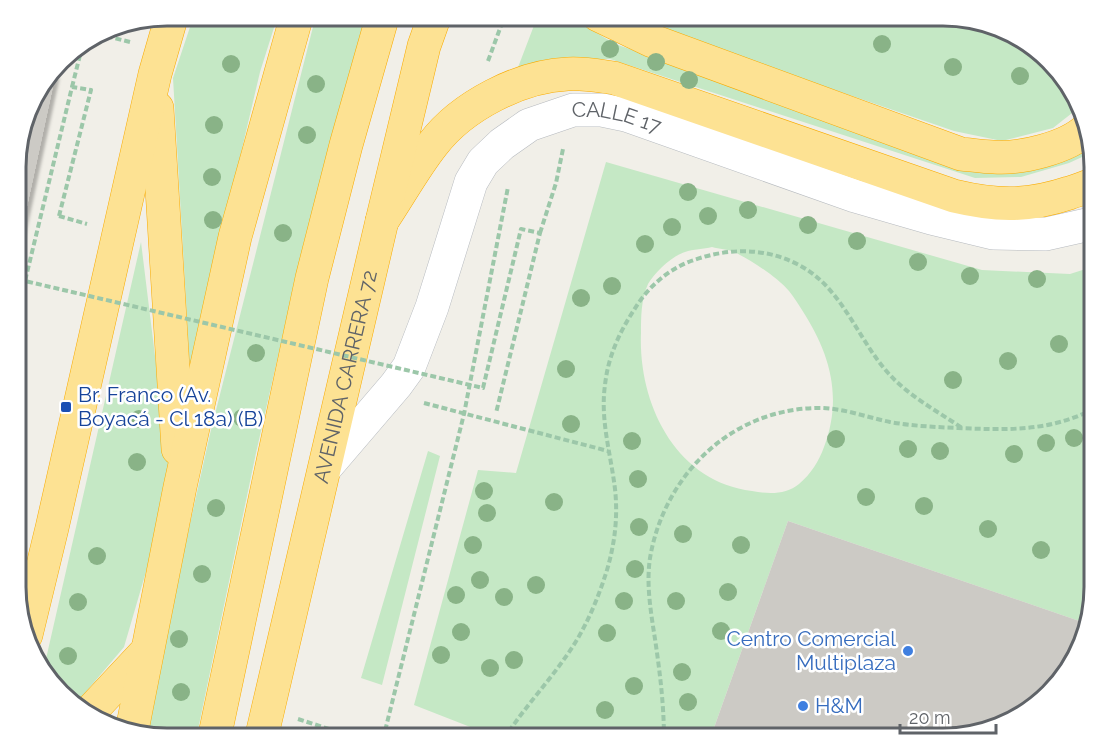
<svg xmlns="http://www.w3.org/2000/svg" width="1110" height="754" font-family="Raleway,sans-serif">
<style>
.green{fill:#c5e8c5;fill-rule:evenodd}
.building{fill:#cccac5;filter:url(#shadow)}
.lines{fill:none;stroke-linecap:round;stroke-linejoin:round}
.secondary-casing{stroke:#b6babf;stroke-width:34}
.highway-casing{stroke:#f9ab00;stroke-width:34}
.path{stroke:#9cc7a9;stroke-width:4;stroke-dasharray:6 3;stroke-linecap:butt}
.secondary{stroke:#fff;stroke-width:33}
.highway{stroke:#fde293;stroke-width:33}
.path-bridge{stroke:#9cc7a9;stroke-width:4;stroke-dasharray:6 3;stroke-linecap:butt}
.tree{fill:#89b387}
.transit-dot{fill:#1a4fb4;stroke:#fff;stroke-width:2}
.shop-dot{fill:#3f7fe0;stroke:#fff;stroke-width:2}
.labels{text-anchor:middle;stroke-width:5;stroke-linejoin:round;paint-order:stroke}
.street-label{font-size:21px;fill:#5f6368;stroke:#fff}
.transit-label{font-size:21px;fill:#164399;stroke:#fff;text-anchor:start}
.shop-label{font-size:21px;fill:#366cbe;stroke:#fff;text-anchor:end}
.rim{fill:none;stroke:#5f6368;stroke-width:3}
</style>
<defs>
<filter id="shadow"><feDropShadow dx="3.5" dy="6" stdDeviation="1.5" flood-color="#0004"/></filter>
</defs>
<rect width="100%" height="100%" fill="#f1efe8"/>
<path class="green" d="M194,15H278L260,72L190,370L173,78Z
M316,15H366L304,242L256,453L196,739H157L143,734L210,434Z
M538,15H567L615,44L941,154L1091,141L1093,152L1069,163L1021,177L975,178L610,59L576,60L517,70Z
M633,15H953L1036,46L1079,99L1081,106L1053,128L1002,141L954,131L683,38Z
M606,162L982,270L1070,274L1095,266V597L1085,623L788,521L710,739H501L414,705L478,470L516,473ZM712,247C719,249 728,249 734,252C751,260 777,277 789,291C794,297 798,304 802,310C830,353 843,397 824,447C819,461 811,474 799,484C786,495 768,494 752,491C676,482 638,404 641,333C641,318 641,299 648,284C655,272 672,256 685,252C693,249 704,249 712,247Z
M141,242L171,486L124,647L73,707L43,672Z
M428,451L440,456L382,685L361,678Z"/>
<path class="building" d="M51,71L56,72L16,257V146L35,91Z
M788,521L1085,623L1064,680L1011,723L944,739H710Z"/>
<g class="lines">
<g class="secondary-casing">
<g id="secondary">
<path id="s1" d="M325,468L396,385L409,367L432,307L471,182L483,162L502,144L529,125L573,110H602L626,115L855,196L931,218L993,233L1046,234L1095,223"/>
</g>
</g>
<g class="highway-casing">
<g id="highway">
<path d="M598,15L650,40L961,154C972,155 983,157 994,157C1021,159 1067,148 1087,129"/>
<path d="M157,108L178,449"/>
<path d="M382,221C399,196 414,168 433,144C462,106 520,76 568,74C584,73 599,76 614,78L954,196C996,206 1027,207 1069,193C1077,190 1087,188 1095,183"/>
<path d="M26,635L52,528L155,74L172,15"/>
<path d="M89,713L147,651"/>
<path d="M132,730L180,487L235,237L297,15"/>
<path d="M214,739L312,278L346,145L383,15"/>
<path id="s2" d="M261,739L382,221L424,46L435,15"/>
</g>
</g>
<path class="path" d="M98,34L130,42
M488,61L505,15
M72,87L83,43
M59,216L87,224
M540,233L556,183L563,149
M424,403L608,451
M298,719L360,739
M383,739L464,414L508,187
M504,739C523,709 547,684 567,655C585,630 598,599 607,570C615,543 618,516 615,489C611,455 600,420 605,385C608,357 619,333 634,310C647,288 667,270 691,261C727,248 763,247 797,264C842,286 857,339 889,374C909,396 937,411 962,428
M664,739C664,705 660,673 655,639C651,613 646,585 650,558C664,475 732,408 819,408C843,408 866,417 890,422C912,426 935,427 958,428C1006,430 1051,432 1095,408"/>
<use href="#secondary" class="secondary"/>
<use href="#highway" class="highway"/>
<path class="path-bridge" d="M59,216L91,90L72,87L25,281L483,388L521,229L540,233L496,413"/>
</g>
<g class="tree">
<circle cx="882" cy="44" r="9"/>
<circle cx="610" cy="49" r="9"/>
<circle cx="656" cy="62" r="9"/>
<circle cx="231" cy="64" r="9"/>
<circle cx="953" cy="67" r="9"/>
<circle cx="1020" cy="76" r="9"/>
<circle cx="689" cy="80" r="9"/>
<circle cx="316" cy="84" r="9"/>
<circle cx="214" cy="125" r="9"/>
<circle cx="307" cy="135" r="9"/>
<circle cx="212" cy="177" r="9"/>
<circle cx="688" cy="192" r="9"/>
<circle cx="748" cy="210" r="9"/>
<circle cx="708" cy="216" r="9"/>
<circle cx="213" cy="220" r="9"/>
<circle cx="808" cy="225" r="9"/>
<circle cx="672" cy="227" r="9"/>
<circle cx="283" cy="233" r="9"/>
<circle cx="857" cy="241" r="9"/>
<circle cx="645" cy="244" r="9"/>
<circle cx="918" cy="262" r="9"/>
<circle cx="970" cy="276" r="9"/>
<circle cx="1037" cy="279" r="9"/>
<circle cx="612" cy="286" r="9"/>
<circle cx="581" cy="298" r="9"/>
<circle cx="1059" cy="344" r="9"/>
<circle cx="256" cy="353" r="9"/>
<circle cx="1008" cy="361" r="9"/>
<circle cx="566" cy="369" r="9"/>
<circle cx="953" cy="380" r="9"/>
<circle cx="242" cy="418" r="9"/>
<circle cx="139" cy="419" r="9"/>
<circle cx="571" cy="424" r="9"/>
<circle cx="1074" cy="438" r="9"/>
<circle cx="836" cy="439" r="9"/>
<circle cx="632" cy="441" r="9"/>
<circle cx="1046" cy="443" r="9"/>
<circle cx="908" cy="449" r="9"/>
<circle cx="940" cy="451" r="9"/>
<circle cx="1014" cy="454" r="9"/>
<circle cx="137" cy="462" r="9"/>
<circle cx="638" cy="479" r="9"/>
<circle cx="484" cy="491" r="9"/>
<circle cx="866" cy="497" r="9"/>
<circle cx="554" cy="502" r="9"/>
<circle cx="924" cy="506" r="9"/>
<circle cx="216" cy="508" r="9"/>
<circle cx="487" cy="513" r="9"/>
<circle cx="639" cy="527" r="9"/>
<circle cx="988" cy="529" r="9"/>
<circle cx="683" cy="534" r="9"/>
<circle cx="473" cy="545" r="9"/>
<circle cx="741" cy="545" r="9"/>
<circle cx="1041" cy="550" r="9"/>
<circle cx="97" cy="556" r="9"/>
<circle cx="635" cy="569" r="9"/>
<circle cx="202" cy="574" r="9"/>
<circle cx="480" cy="580" r="9"/>
<circle cx="536" cy="585" r="9"/>
<circle cx="728" cy="592" r="9"/>
<circle cx="456" cy="595" r="9"/>
<circle cx="504" cy="597" r="9"/>
<circle cx="624" cy="601" r="9"/>
<circle cx="676" cy="601" r="9"/>
<circle cx="78" cy="602" r="9"/>
<circle cx="721" cy="631" r="9"/>
<circle cx="461" cy="632" r="9"/>
<circle cx="607" cy="633" r="9"/>
<circle cx="179" cy="639" r="9"/>
<circle cx="441" cy="655" r="9"/>
<circle cx="68" cy="656" r="9"/>
<circle cx="514" cy="660" r="9"/>
<circle cx="490" cy="668" r="9"/>
<circle cx="682" cy="672" r="9"/>
<circle cx="634" cy="686" r="9"/>
<circle cx="181" cy="692" r="9"/>
<circle cx="688" cy="702" r="9"/>
<circle cx="605" cy="710" r="9"/>
</g>
<rect class="transit-dot" x="60" y="401" width="12" height="12" rx="3"/>
<g class="shop-dot">
<circle cx="908" cy="651" r="6"/>
<circle cx="803" cy="706" r="6"/>
</g>
<g class="labels">
<g class="street-label">
<text dy="7" stroke="none"><textPath href="#s1" startOffset="500">CALLE 17</textPath></text>
<text dy="7" stroke="none"><textPath href="#s2" startOffset="372">AVENIDA CARRERA 72</textPath></text>
</g>
<g class="transit-label">
<text x="78" y="402">Br. Franco (Av.<tspan x="78" dy="24">Boyacá - Cl 18a) (B)</tspan></text>
</g>
<g class="shop-label">
<text x="896" y="646">Centro Comercial<tspan x="896" dy="24">Multiplaza</tspan></text>
<text x="815" y="713" text-anchor="start">H&amp;M</text>
</g>
</g>
<path d="M0 0H1110V754H0ZM167 26H943A141 141 0 0 1 1084 167V587A141 141 0 0 1 943 728H167A141 141 0 0 1 26 587V167A141 141 0 0 1 167 26Z" fill="#fff" fill-rule="evenodd"/>
<path class="rim" d="M167 26H943A141 141 0 0 1 1084 167V587A141 141 0 0 1 943 728H167A141 141 0 0 1 26 587V167A141 141 0 0 1 167 26Z"/>
<path d="M900 724v9h96v-9" fill="none" stroke="#5f6368" stroke-width="3"/>
<text x="909" y="724" font-size="18" fill="#5f6368" stroke="#ffffff" stroke-width="4.5" paint-order="stroke">20 m</text>
</svg>
